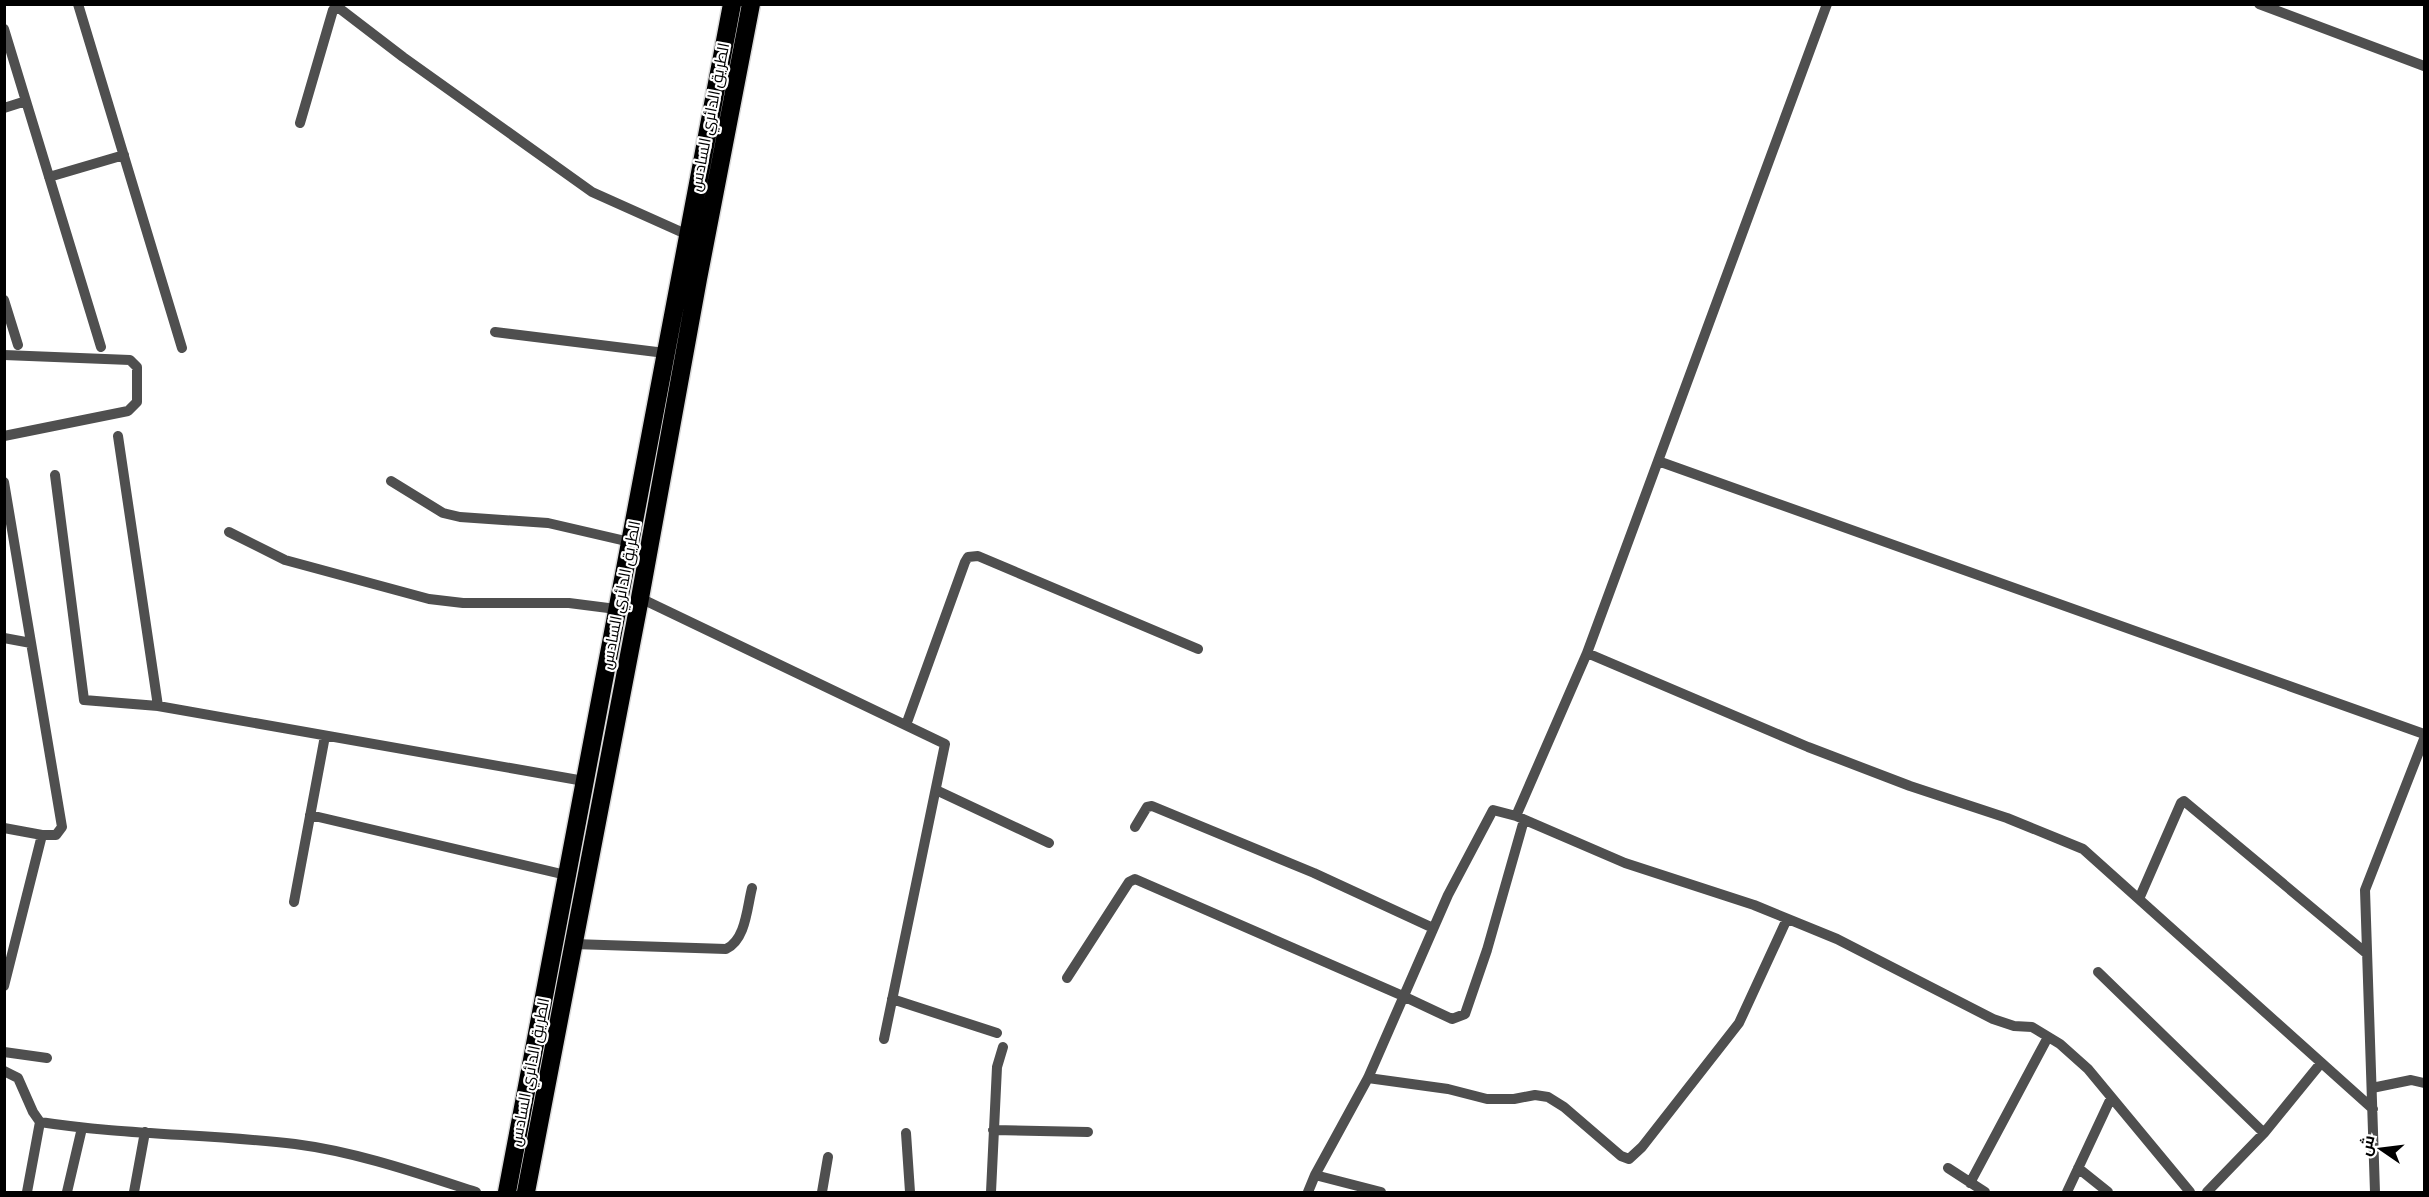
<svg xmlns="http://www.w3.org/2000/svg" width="2429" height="1197" font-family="Barlow,Cairo,sans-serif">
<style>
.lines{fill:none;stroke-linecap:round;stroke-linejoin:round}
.highway-casing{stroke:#dbdbdb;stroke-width:21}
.street{stroke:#4f4f4f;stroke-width:10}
.highway{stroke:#000;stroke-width:18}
.labels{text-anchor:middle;stroke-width:4.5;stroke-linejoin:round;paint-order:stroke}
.street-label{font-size:16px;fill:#000;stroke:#fff}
</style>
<rect width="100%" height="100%" fill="#fff"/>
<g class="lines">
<g class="highway-casing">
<path id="highway" d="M507,1192L732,4
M526,1192L640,598L698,279L751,4"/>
</g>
<path class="street" d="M78,4L182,348
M2259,4L2424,66
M4,29L101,347
M4,108L26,101
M300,123L333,10L339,8L403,57L592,192L688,235
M49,177L124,155
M4,300L18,345
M495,332L665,353
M4,355L130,360L137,367V402L128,411L4,436
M118,436L158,706L584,781
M1658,461L2424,734
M55,475L84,700L158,706
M391,481L443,513L460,517L548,523L630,542
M4,482L62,827L56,835H42L4,828
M229,532L285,560L429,599L463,603H569L616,609
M640,598L945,744L884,1039
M4,638L31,643
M1587,653L1808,747L1910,786L2007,818L2083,849L2373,1109
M906,725L965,562L968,557L978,556L1198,649
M936,790L1049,843
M310,815L566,875
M1516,816L1587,653L1827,4
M1135,827L1147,807L1152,806L1314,873L1433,928
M2139,899L2181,803L2184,801L2366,953
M294,902L325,736
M573,944L726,949C746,940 747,907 752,888
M2098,972L2264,1133
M1067,978L1129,882L1135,879L1403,996L1452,1019L1465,1014L1487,950L1524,820
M4,986L42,835
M892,999L997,1033
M4,1052L47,1058
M4,1071L18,1078L33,1112L40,1122C124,1135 210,1134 295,1144C357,1152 417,1173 476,1192
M1368,1078L1448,1089L1487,1099H1514L1535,1095L1548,1097L1564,1107L1621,1156L1629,1159L1642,1147L1739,1023L1787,919
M2372,1088L2411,1080L2424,1083
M993,1130L1088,1132
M906,1133L910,1192
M1948,1168L1985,1192
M2078,1168L2108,1192
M1315,1175L1381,1192
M1970,1183L2048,1037
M27,1192L40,1122
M67,1192L82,1128
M134,1192L145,1132
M822,1192L828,1157
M991,1192L997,1067L1003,1047
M1308,1192L1315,1175L1368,1078L1448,895L1493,810L1516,816L1625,863L1754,905L1837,939L1993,1019L2014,1026L2032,1027L2060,1044L2088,1069L2190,1192
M2067,1192L2111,1098
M2207,1192L2264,1133L2321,1063
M2375,1192L2365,890L2424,739"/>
<use href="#highway" class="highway"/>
</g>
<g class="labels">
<g class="street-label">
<text transform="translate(709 117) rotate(-79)" y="6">الطريق الدائري السادس</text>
<text transform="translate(620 595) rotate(-79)" y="6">الطريق الدائري السادس</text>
<text transform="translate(529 1072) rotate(-79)" y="6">الطريق الدائري السادس</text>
</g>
</g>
<rect width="2429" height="1197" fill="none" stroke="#000000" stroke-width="12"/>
<g transform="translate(2381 1149) rotate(284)" stroke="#ffffff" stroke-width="4.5" paint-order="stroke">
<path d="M0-4.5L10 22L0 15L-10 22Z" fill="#000000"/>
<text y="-9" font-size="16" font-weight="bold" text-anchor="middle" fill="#000000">ش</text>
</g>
</svg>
